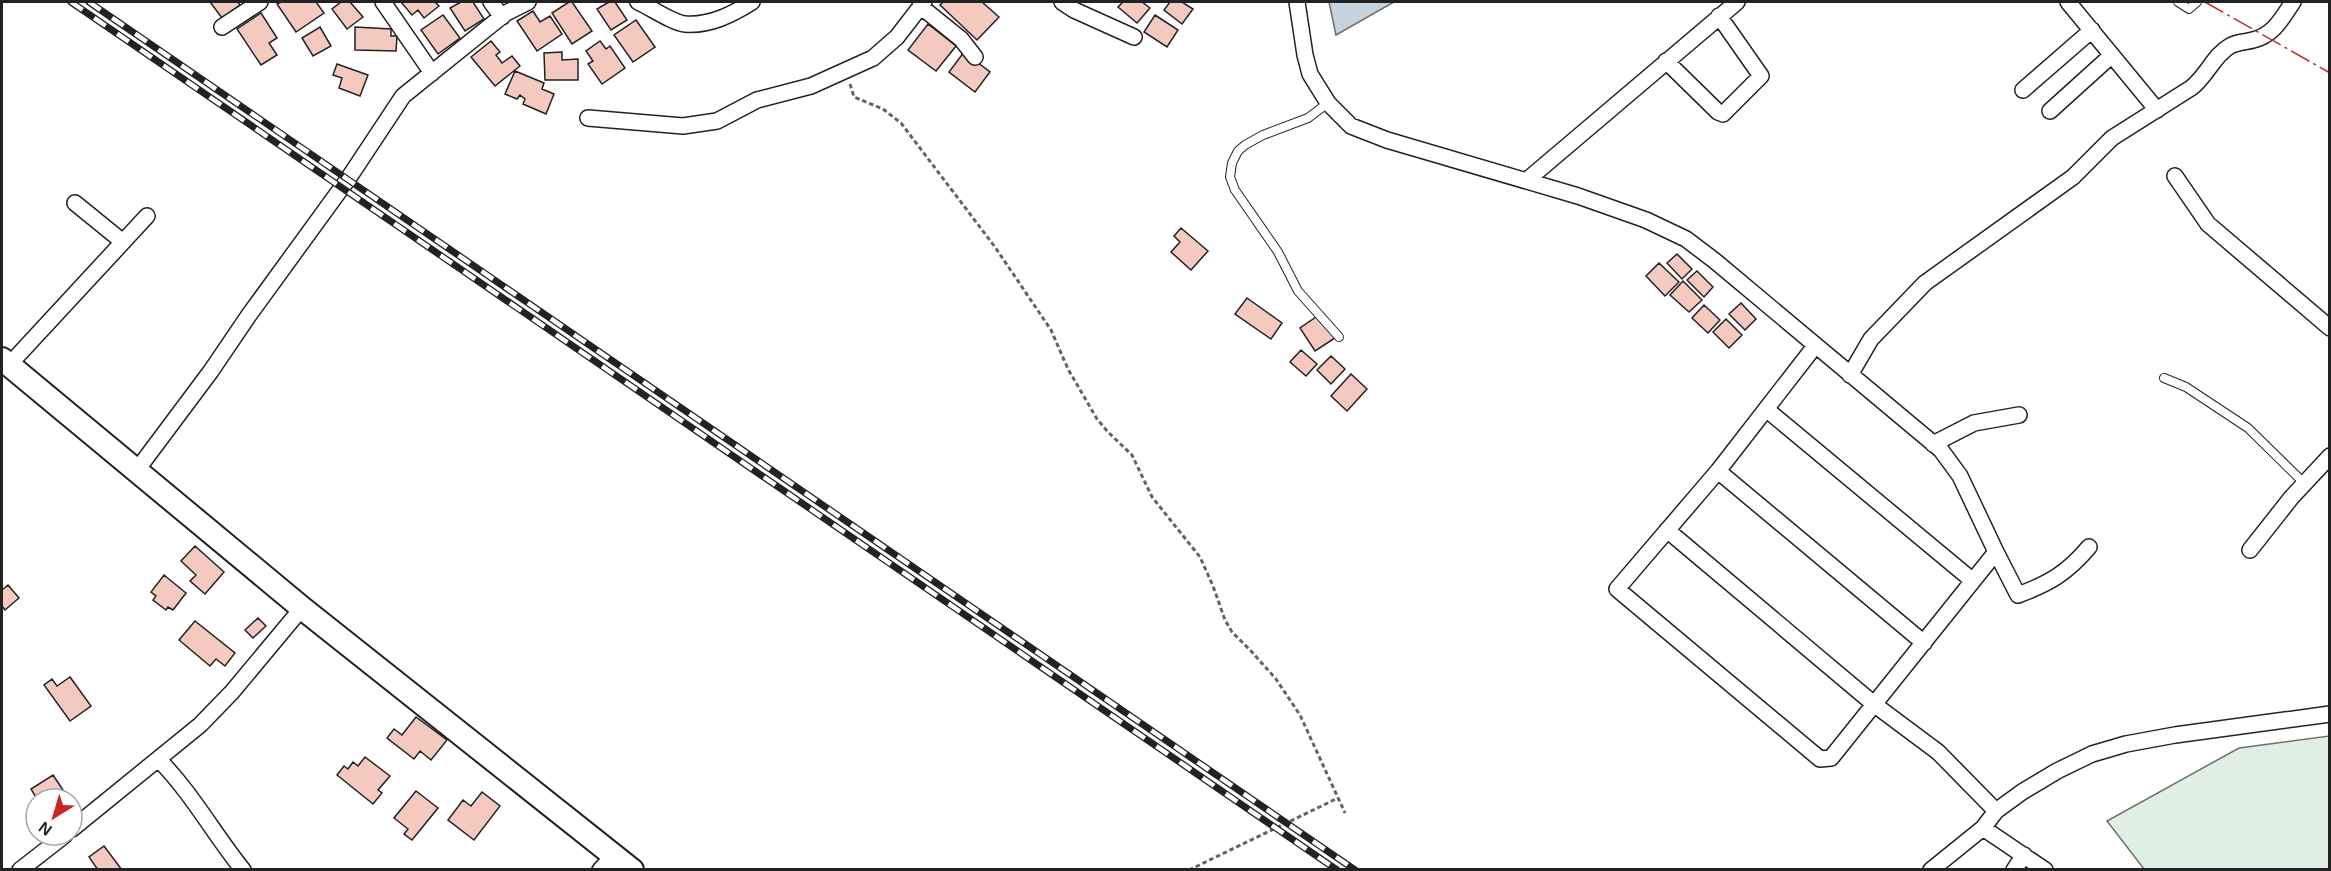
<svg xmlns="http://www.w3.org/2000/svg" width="2331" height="871" font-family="Arial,sans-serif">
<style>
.green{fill:#e0efe3;stroke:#6f6f6f;stroke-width:1.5}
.water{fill:#c7d3dd;stroke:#6f6f6f;stroke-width:1.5}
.building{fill:#f3c9c0;stroke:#222;stroke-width:1.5}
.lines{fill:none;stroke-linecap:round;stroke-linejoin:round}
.lane-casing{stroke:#222;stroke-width:10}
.street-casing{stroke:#222;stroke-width:18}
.secondary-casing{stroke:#222;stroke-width:26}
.path{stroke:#646464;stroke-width:3;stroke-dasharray:4.5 3;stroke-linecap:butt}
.lane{stroke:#fff;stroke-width:8}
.street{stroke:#fff;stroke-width:15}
.secondary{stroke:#fff;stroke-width:22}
.rail-casing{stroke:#222;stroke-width:7}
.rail{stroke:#fff;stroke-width:4.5;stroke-dasharray:14;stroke-linecap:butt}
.power{stroke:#c62828;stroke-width:1.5;stroke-dasharray:21 4.5 3 4.5;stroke-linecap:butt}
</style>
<rect width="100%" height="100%" fill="#fff"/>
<path class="green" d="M2329,736V869H2144L2107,821L2239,748Z"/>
<path class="water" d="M1329,2H1394L1336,35Z"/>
<path class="building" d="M210,2H238L240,5L222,18Z
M281,2H316L324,13L296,32L277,4Z
M341,2H350L363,17L347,29L332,9Z
M401,2H435L439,6L424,18L418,10L412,15Z
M461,2H473L484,19L465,31L450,8Z
M569,2H572L592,31L572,44L552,13Z
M609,2H615L627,20L611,30L597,9Z
M943,2H982L999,17L977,40L940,5Z
M1123,2H1142L1150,8L1137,23L1118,7Z
M1170,2H1182L1193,9L1182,24L1164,10Z
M533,11L540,22L550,16L562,34L537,51L517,21Z
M261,13L277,38L269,43L277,55L261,65L237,29Z
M443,15L460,38L438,54L421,30Z
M1155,15L1178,30L1167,47L1144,32Z
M636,20L655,47L633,62L614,35Z
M928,24L956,46L936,71L908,50Z
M320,27L331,46L313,56L302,38Z
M355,27L391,29V36H397L396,51L355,50Z
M491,41L500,52L496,55L502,63L512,56L520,66L495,86L471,57Z
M600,41L606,49L610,46L625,68L602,84L588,64L593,61L586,51Z
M562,52V60L578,59V80H545L544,53Z
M964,52L990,72L975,92L949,72Z
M337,64L368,75L360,96L339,88L342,78L333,75Z
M515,71L544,83L542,89L554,94L546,114L523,104L525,99L520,95L517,99L505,94Z
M1181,228L1208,251L1191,270L1171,252L1180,242L1174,236Z
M1677,254L1692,269L1682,279L1667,263Z
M1659,263L1679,282L1665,296L1646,276Z
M1697,271L1713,287L1704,297L1687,280Z
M1683,281L1702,300L1689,312L1670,295Z
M1247,298L1282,323L1271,339L1235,314Z
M1741,303L1756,319L1745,330L1729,314Z
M1704,305L1720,320L1708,333L1692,318Z
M1319,315L1335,338L1315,351L1300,328Z
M1726,319L1742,335L1729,348L1713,332Z
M1301,350L1317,364L1306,376L1290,362Z
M1331,356L1345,369L1331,384L1317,370Z
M1351,374L1367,389L1347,411L1331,396Z
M195,546L224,572L205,594L190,581L196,575L181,561Z
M164,575L186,593L173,610L168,607L166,610L153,600L156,596L151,592Z
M8,585L19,598L5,610L2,606V590Z
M258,618L266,626L253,638L245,630Z
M195,621L235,653L225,666L216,659L210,666L179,640Z
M70,677L91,706L70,721L44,685L52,679L57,686Z
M416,717L447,740L431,760L420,751L414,759L387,738L394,729L402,735Z
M365,757L390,776L378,790L382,793L373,804L337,775L344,766L348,769L353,762L358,766Z
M53,775L69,799H37L31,789Z
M416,791L438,808L412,840L404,834L408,829L394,818Z
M482,792L500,806L474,840L448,820L463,800L471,806Z
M104,846L122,870H98L89,857Z"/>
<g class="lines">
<g class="lane-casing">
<path id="lane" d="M2178,2L2189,9L2197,2
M1328,103L1308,118L1263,135L1245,145L1238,151L1232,163L1230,177L1235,190L1278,252L1298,291L1339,337
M2164,378L2186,387L2248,428L2304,483"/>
</g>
<g class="street-casing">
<path id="street" d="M383,2L432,73
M491,2L502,17
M638,2C650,7 673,23 685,24C710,26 733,14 752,2
M1062,2L1074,10L1134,37
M1297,2L1305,55L1310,74L1328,103L1351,126L1387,140L1578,196L1646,220L1686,239L1715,261L1941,450L1960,476L1996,552L1831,758L1820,759L1617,589L1718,471L1815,346
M2068,2L2157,110
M920,6L961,39L975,57
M222,27L260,2
M1666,61L1718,112L1723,114L1761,76L1719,16
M2023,90L2092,30
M2050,111L2112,55
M588,118L683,126L717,121L757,100L811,86L873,58L897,37L924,2
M2175,176L2208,224L2330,328
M1526,181L1737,2
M75,203L123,242
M9,365L147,216
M1850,375L1871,339L1925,283L2073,177L2112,138L2191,88C2206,77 2214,55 2230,46C2237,42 2246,42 2253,40C2274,35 2282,18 2293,2
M1766,409L1973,581
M1933,444L1974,423L2019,415
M137,470L211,371L249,315L348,179L403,96L506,13L528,2
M1718,471L1924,643
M1667,530L1875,705L1938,752L1996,811
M2250,550L2291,498L2330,456
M1996,552L2018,595C2050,583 2067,573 2089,547
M159,760C191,792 214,834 243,870
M1983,828L2045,870
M72,829L200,725L232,692L302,608
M20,870L65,835
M600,870L614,855
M1931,870L1983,828L1996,811L2022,792L2057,771L2092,754L2126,744L2175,735L2330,714
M2014,870L2024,855"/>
</g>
<g class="secondary-casing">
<path id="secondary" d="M2,359L302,608L632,870"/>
</g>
<path class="path" d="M850,84L854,97L883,109L901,123L995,247L1051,330L1068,369L1097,419L1108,432L1132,455L1152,497L1200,557L1213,586L1225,620L1232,632L1251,651L1276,679L1300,715L1345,813
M1189,870L1338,798"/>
<use href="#lane" class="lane"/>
<use href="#street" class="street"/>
<use href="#secondary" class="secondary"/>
<g class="rail-casing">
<path id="rail" d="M71,2L1337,870
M89,2L1355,870"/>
</g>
<use href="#rail" class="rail"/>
<path class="power" d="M2205,2L2330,73"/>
</g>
<rect width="2331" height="871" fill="none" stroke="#222222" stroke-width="6"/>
<g transform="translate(54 817) rotate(217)"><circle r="28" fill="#ffffff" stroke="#a7a7a7" stroke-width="1.5"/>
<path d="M0-4.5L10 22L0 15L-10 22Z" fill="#c62828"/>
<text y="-9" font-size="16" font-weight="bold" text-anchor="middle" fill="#222222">N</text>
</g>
</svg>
